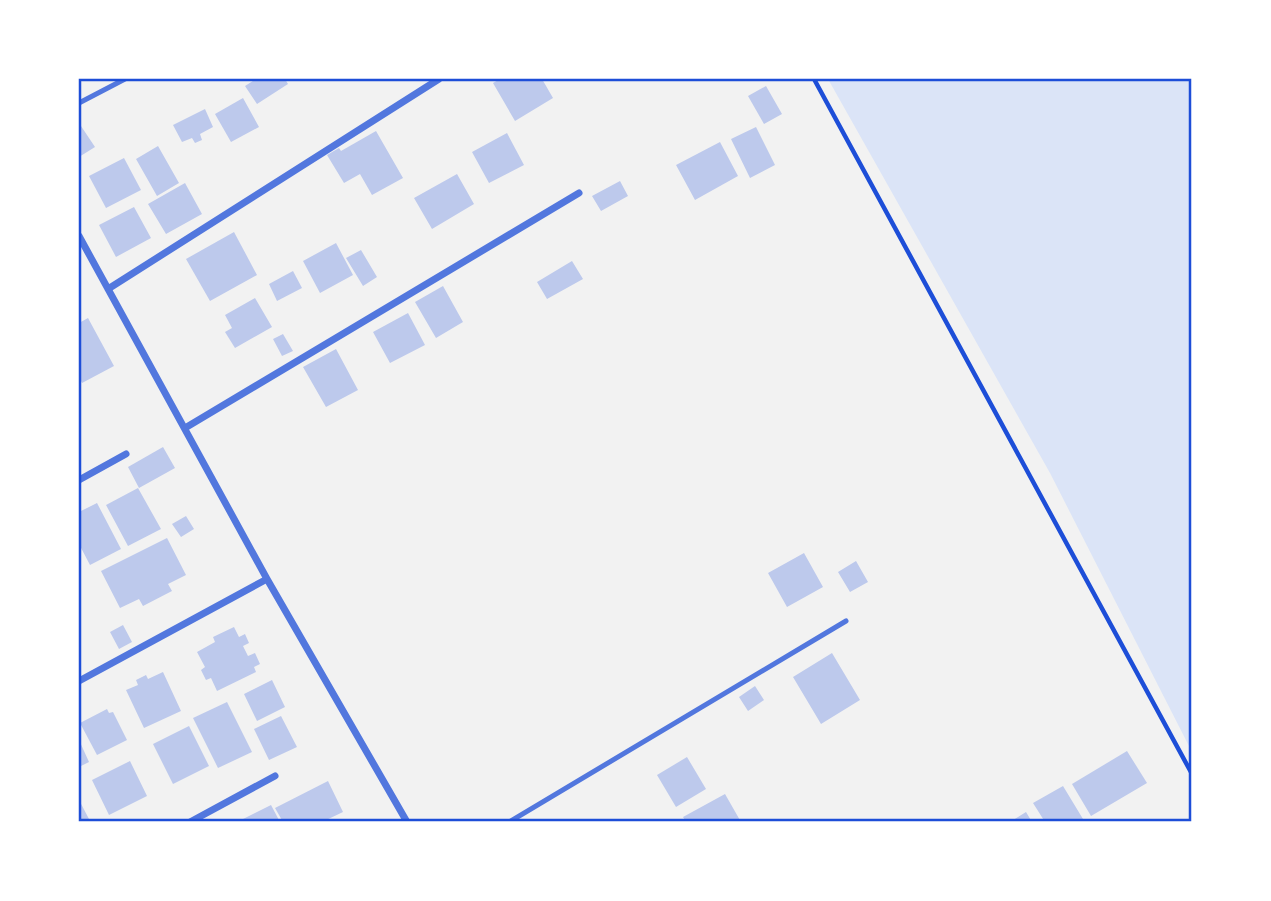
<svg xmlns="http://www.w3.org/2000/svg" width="1271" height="901" font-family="Inter,sans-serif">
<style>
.green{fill:#dbe4f7}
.building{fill:#bdc9ec}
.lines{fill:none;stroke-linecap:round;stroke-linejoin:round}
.path{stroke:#1d4ed8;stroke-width:4.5}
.service{stroke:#5277de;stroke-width:5}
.minor{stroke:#5277de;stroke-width:7}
.neatline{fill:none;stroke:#1d4ed8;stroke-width:2.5}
</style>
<rect width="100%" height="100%" fill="#f2f2f2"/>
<path class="green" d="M828,79H1192V752L1050,473Z"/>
<path class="building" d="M256,79H285L288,84L257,104L245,86Z
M500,79H542L553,98L515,121L493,83Z
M766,86L782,114L764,124L748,96Z
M243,98L259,127L231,142L215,114Z
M205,109L213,127L200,134L202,140L195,143L192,138L182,142L173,125Z
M79,123L95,147L79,157Z
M756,127L775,165L750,178L731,139Z
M376,131L403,178L372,195L360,174L344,183L327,155L339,148L341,151Z
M507,133L524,165L489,183L472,152Z
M720,142L738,176L695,200L676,165Z
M158,146L179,183L157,196L136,159Z
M124,158L141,190L106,208L89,176Z
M457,174L474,204L432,229L414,198Z
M620,181L628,196L601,211L592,196Z
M185,183L202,214L166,234L148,204Z
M134,207L151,238L116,257L99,225Z
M234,232L257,275L210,301L186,259Z
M336,243L353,275L320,293L303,261Z
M361,250L377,277L363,286L346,258Z
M572,261L583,279L547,299L537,282Z
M293,271L302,288L277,301L269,284Z
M443,286L463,322L436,338L415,302Z
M255,298L272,327L235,348L225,332L232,328L225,315Z
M408,313L425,345L390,363L373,332Z
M88,318L114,366L82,383L79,377V323Z
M283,334L293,351L282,356L273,339Z
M336,349L358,390L326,407L303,367Z
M163,447L175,468L139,488L128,467Z
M138,488L161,529L128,546L106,505Z
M97,503L121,549L90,565L79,544V512Z
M186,516L194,529L181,537L172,524Z
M167,538L186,575L168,584L172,591L143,606L139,599L120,608L101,571Z
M804,553L823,587L787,607L768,573Z
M856,561L868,582L850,592L838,572Z
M123,625L132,642L119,649L110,632Z
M234,627L239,637L245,634L249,643L243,646L248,656L255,653L260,664L254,667L256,672L217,691L211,678L206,680L201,670L205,667L197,652L215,642L213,637Z
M832,653L860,700L821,724L793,677Z
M163,672L181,711L144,728L126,690L138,685L136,680L146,675L148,679Z
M272,680L285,707L257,721L244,694Z
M755,686L764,700L748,711L739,697Z
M227,702L252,752L218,768L193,718Z
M107,709L109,713L113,712L127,740L97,755L80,723Z
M281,716L297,747L269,760L254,729Z
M189,726L209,766L173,784L153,744Z
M79,740L89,762L79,767Z
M1127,751L1147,783L1091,816L1072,784Z
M687,757L706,789L676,807L657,775Z
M130,761L147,796L109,815L92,780Z
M328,781L343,812L322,822H283L275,808Z
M1063,786L1083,819L1078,822H1045L1033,803Z
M725,794L741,822H686L683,817Z
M79,800L89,819L83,822H79Z
M271,805L280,822H237Z
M1026,812L1032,822H1010Z"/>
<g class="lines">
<path class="path" d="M814,79L1192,774"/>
<path class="service" d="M79,103L125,79
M509,822L846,621"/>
<path class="minor" d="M79,236L267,579L407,822
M108,289L439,79
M185,428L579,193
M79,480L126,454
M79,681L267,579
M190,822L275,776"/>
</g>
<rect width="1271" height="901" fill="none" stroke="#ffffff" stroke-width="161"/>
<rect x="80" y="80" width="1110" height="740" class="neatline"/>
</svg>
